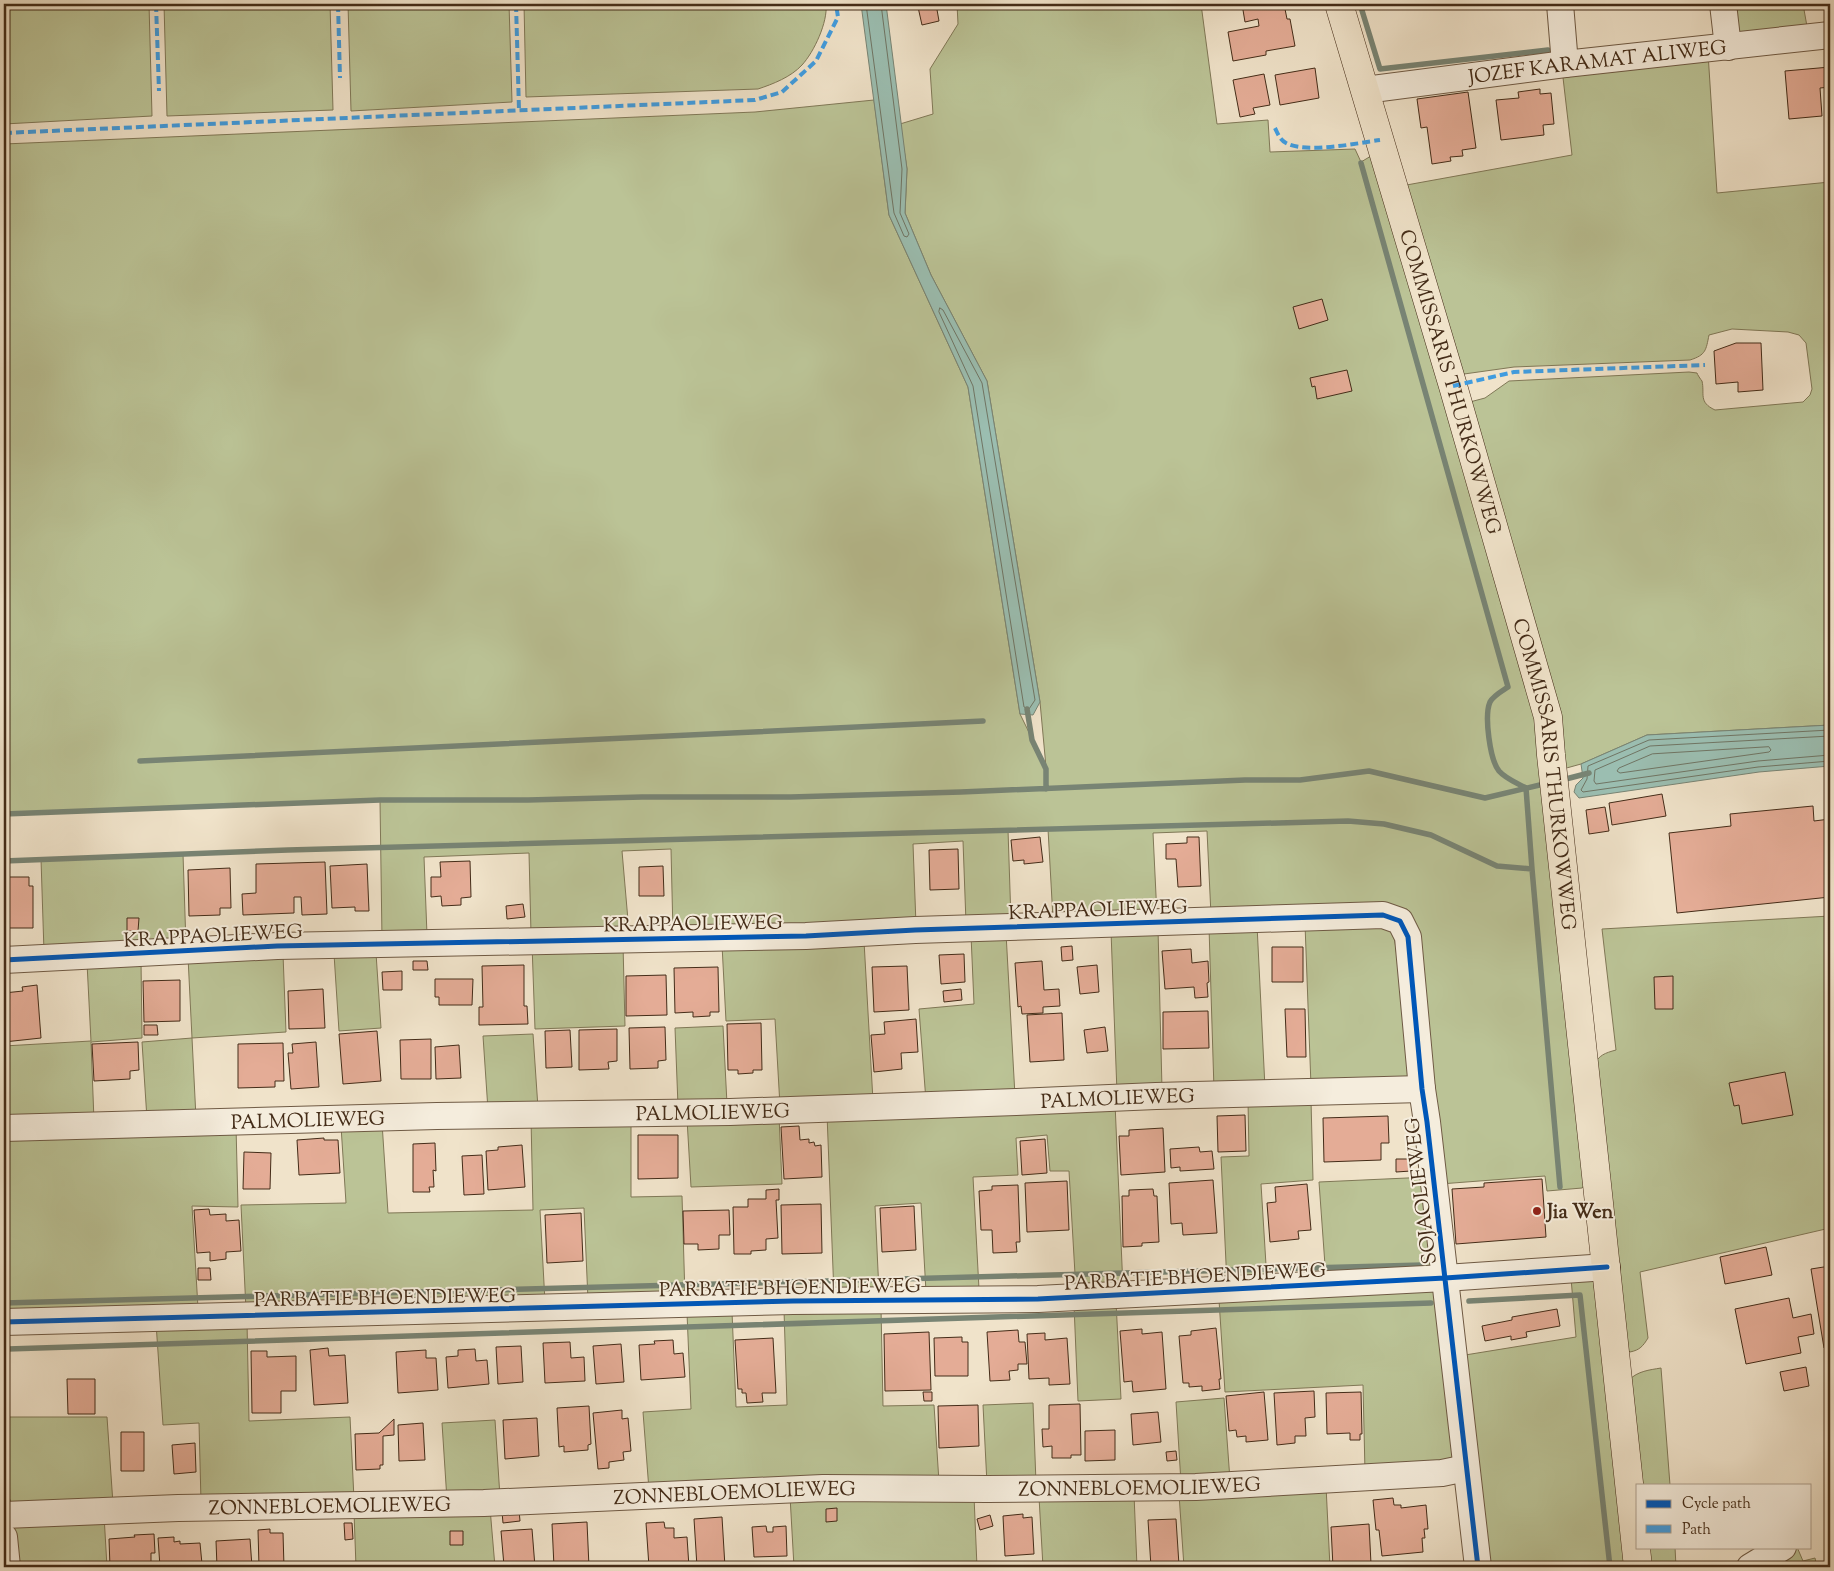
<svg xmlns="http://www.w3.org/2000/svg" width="1834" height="1571" font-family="'Sorts Mill Goudy',serif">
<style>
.green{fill:#bbc396;stroke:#807857}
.water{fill:#9bbeb1;stroke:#788474}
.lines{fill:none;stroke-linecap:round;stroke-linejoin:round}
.shore{stroke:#707564;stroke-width:1}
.stream{stroke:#788474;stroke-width:5.5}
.building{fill:#e4ac96;stroke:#442c18}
.minor-casing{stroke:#6f5a44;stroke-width:28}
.major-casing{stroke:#442c18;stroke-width:29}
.minor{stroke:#f5eddd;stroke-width:26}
.major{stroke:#f0e3ca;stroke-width:28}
.quiet{stroke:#409cdf;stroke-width:4;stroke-dasharray:8 4;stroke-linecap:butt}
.cycleway-casing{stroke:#f5eddd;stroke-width:8}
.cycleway{stroke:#0057b8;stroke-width:5}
.poi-dot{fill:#8f2418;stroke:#f5eddd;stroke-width:2}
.labels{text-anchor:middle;stroke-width:4;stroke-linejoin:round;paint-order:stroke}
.street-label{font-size:20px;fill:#442c18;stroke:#f5eddd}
.poi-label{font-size:20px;font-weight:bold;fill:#442c18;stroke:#f5eddd;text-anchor:start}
</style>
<rect width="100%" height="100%" fill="#f0e3ca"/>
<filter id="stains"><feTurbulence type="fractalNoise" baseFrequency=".004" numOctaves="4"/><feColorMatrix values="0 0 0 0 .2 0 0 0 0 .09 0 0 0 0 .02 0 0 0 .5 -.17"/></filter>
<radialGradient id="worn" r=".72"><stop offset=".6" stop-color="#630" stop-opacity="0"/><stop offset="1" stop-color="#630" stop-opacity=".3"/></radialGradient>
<path class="green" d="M4,4H149L152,116L4,124Z
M164,4H330L333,110L167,116Z
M348,4H509L512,102L351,111Z
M524,4H826C828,22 814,52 802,65C791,77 773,84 758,89L526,97Z
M957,4H1201L1217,124L1268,120L1270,152L1355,149L1361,162L1376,153L1535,693L1586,1183L1582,1188L1547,1191L1545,1176L1440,1184L1413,937L1407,909L1211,915L1207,831L1153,833L1157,916L1053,919L1048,829L1008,830L1011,921L966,923L963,841L913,844L916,925L673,934L671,849L622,851L629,932L531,934L529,853L424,857L427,935L382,939L380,800L4,814V144L755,112L874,100L889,215L968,387L1020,714L1046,767L1040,702L987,381L931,275L905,213L907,169L900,124L933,114L930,69L958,24Z
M1726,4H1803L1808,32L1730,43Z
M1708,53L1717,193L1830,182V725L1647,735L1581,764L1563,769L1466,403L1485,398L1509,381L1689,372L1697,373C1697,374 1701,380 1702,381C1705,394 1698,402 1715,410L1803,402L1810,395L1812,389L1806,343L1799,335L1788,332L1732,329L1709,335C1706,350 1706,355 1690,360L1514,367L1457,375L1401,186L1572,155L1562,69Z
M183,854L186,945L44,952L41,859Z
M1830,916V1228L1640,1272L1648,1338C1643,1346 1640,1350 1630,1352L1625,1348L1594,1065C1599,1055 1605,1053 1616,1050L1602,929Z
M1305,924L1393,927L1413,1076L1311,1086Z
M1257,925L1265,1088L1214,1090L1209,927Z
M1158,929L1162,1089L1117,1093L1111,931Z
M1006,933L1015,1096L926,1101L919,1009L974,1004L971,935Z
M864,941L873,1101L780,1106L775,1019L726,1021L722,945Z
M532,944H623L625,1026L535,1029Z
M376,953L381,1028L339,1031L334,954Z
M283,954L286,1032L192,1038L196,1118L147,1119L142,1042L192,1038L188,957Z
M141,960L142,1038L91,1042L94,1121L4,1123V1046L91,1041L87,963Z
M723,1026L727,1104L678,1106L675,1028Z
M533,1034L538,1108L488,1110L483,1036Z
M1248,1100H1311L1313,1180L1261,1184L1267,1281L1227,1284L1221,1157L1249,1156Z
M1115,1103L1123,1288L1076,1291L1069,1171H1050L1047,1135L1016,1138L1018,1175L973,1177L979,1289L926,1292L921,1203L875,1206L879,1292L834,1295L827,1114Z
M779,1116L782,1184L691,1187L687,1119Z
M631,1117V1197L682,1196L685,1297L588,1300L584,1208L540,1210L545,1302L246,1310L241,1205L346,1203L341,1126L382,1123L388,1213L533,1210L531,1119Z
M236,1126L238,1207L192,1206L198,1308L4,1315V1132Z
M1429,1177L1435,1267L1326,1279L1319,1182Z
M1593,1277L1631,1567H1484L1459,1356L1576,1337L1571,1278Z
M1436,1290L1458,1449L1452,1462L1365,1472L1363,1385L1225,1392L1219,1300Z
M1116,1302L1121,1399L1078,1401L1074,1305Z
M881,1308L883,1406L934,1405L939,1482L649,1490L643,1412L691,1409L687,1313L732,1312L736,1407L787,1405L784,1310Z
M247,1322L249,1421L350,1417L354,1499L201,1502L199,1423L163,1425L156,1323Z
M1661,1368L1670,1485H1638L1629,1380C1638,1371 1649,1370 1661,1368Z
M1224,1398L1230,1480L1181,1483L1176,1402Z
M1033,1403L1036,1483L987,1484L983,1405Z
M4,1417H107L113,1504L11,1502C0,1481 4,1442 4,1417Z
M495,1420L500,1497L447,1500L442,1423Z
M1326,1486L1330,1567H1184L1179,1494Z
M1134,1494L1137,1567H1043L1039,1497Z
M790,1496H974L977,1567H794Z
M490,1508L495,1567H356L354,1512Z
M104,1515L107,1567H11L12,1525Z
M1645,1547H1675L1676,1567H1647Z
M1797,1547L1803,1561L1815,1558L1817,1567H1763Z"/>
<path class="water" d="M861,4H886L907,169L905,213L931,275L987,381L1040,702L1033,715L1020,714L968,387L889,215Z
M1830,725V766L1759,772L1579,798L1574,792L1576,785L1583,778L1581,764L1647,735Z"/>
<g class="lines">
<path class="shore" d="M866,4L894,213L904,236L907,237L909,234L900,213L902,169L881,4
M940,308L943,310L982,383L1035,700L1029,709L1024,707L973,386L939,312Z
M1830,730L1649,740L1588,766L1587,779L1581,790L1583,792L1758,767L1830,761
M1830,736L1650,746L1595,770L1594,781L1596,784L1758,761L1830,755
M1769,747L1771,750L1769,752L1620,773L1617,771L1619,768L1652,754Z"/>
<path class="stream" d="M1360,4L1380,69L1548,50
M1027,709L1032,740L1046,769V789
M140,761L983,721
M1562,780L1589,773
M4,814L380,800H528L642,797H791L961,792L1245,780H1300L1369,771L1485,798L1548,783
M4,861L288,850L1348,821L1384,824L1431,835L1497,866L1532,869L1526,788C1517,783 1506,779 1499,771C1490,760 1484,716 1490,702C1493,696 1502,691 1508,687L1361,163
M1532,869L1560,1187
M1469,1301L1580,1295L1610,1567
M4,1303L1423,1265
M8,1349L1431,1303"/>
</g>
<path class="building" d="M936,4L939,21L922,25L918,7Z
M1242,4H1284L1287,19H1290L1295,46L1266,51V55L1233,61L1228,32L1259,26L1258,19L1245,22Z
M1830,67V87L1820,88L1822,116L1789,119L1785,71Z
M1315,68L1319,98L1280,105L1275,75Z
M1264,74L1270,105L1253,108L1255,114L1240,117L1233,80Z
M1540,89V94L1551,93L1554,124L1543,125L1544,135L1501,140L1496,100L1519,98L1518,92Z
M1468,92L1476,148L1462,150L1463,156L1450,157L1451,161L1432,164L1427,127L1421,128L1417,99Z
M1322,299L1328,320L1299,329L1293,307Z
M1736,343H1761L1763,390L1738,392V382L1716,384L1714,351Z
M1347,370L1352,391L1317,399L1315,386L1312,387L1310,378Z
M1662,794L1666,816L1612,825L1609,803Z
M1813,806L1814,821L1830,819V897L1677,913L1669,833L1731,826L1730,814Z
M1605,807L1609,831L1589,834L1586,810Z
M1040,837L1043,862L1024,864V860L1013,861L1011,840Z
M1187,837H1199L1201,886L1178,887L1176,859H1166V844L1187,843Z
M958,849L959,889L930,890L929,850Z
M470,861L471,897L461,898V905L442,906L441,896L431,897V877H441L440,862Z
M325,862L327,914L302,915L301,897H294V913L243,915L242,894L256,893V864Z
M367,864L369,911H355V907L332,908L330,866Z
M663,866L664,896H639V867Z
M230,868L231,908H220V915L189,916L188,870Z
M4,877H29V886H33V928H4Z
M523,904L525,917L507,919L506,906Z
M127,918H139L138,931H127Z
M1072,946L1073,960L1062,961L1061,947Z
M1272,947H1303V982H1272Z
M1191,949L1192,963L1208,961L1209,982L1207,983L1208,997L1195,998L1194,987L1165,989L1162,951Z
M964,954L965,982L941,984L939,955Z
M413,961H427L428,970H413Z
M1042,961L1044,990L1059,989L1060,1006L1043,1007V1013L1022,1014L1021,1006L1018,1007L1015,963Z
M524,965V1006H527L528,1024L479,1025V1007H483L482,966Z
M1097,965L1099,992L1080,994L1077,967Z
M907,966L909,1010L874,1012L872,967Z
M718,967L719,1012H710V1016L693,1017V1012L675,1013L674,968Z
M402,971V990H383L382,972Z
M666,975L667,1015L626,1016V976Z
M1673,976V1009H1655L1654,977Z
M435,979H473L472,1005H439V997H435Z
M180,980V1021L144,1022L143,981Z
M37,985L41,1038L4,1042V993L23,991L22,987Z
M323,989L325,1028L289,1029L288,991Z
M961,989L962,1000L944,1002L943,991Z
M1285,1009H1305L1306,1057H1287Z
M1208,1011L1209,1048L1163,1049V1012Z
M1062,1013L1064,1060L1030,1062L1027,1015Z
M916,1019L918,1052L901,1053L902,1069L874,1072L871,1035L885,1034L884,1022Z
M761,1023L762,1070H753V1073L738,1074V1070H728L727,1024Z
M144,1025H157L158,1035H144Z
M665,1027L666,1060L658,1061V1068L630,1069L629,1028Z
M1105,1027L1108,1051L1087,1053L1084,1030Z
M617,1029V1061L608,1062L609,1069L579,1070V1030Z
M570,1030L572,1067L546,1068L545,1031Z
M377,1031L381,1081L343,1084L339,1034Z
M431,1039V1079H401L400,1040Z
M138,1042L139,1070L130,1071V1079L94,1081L92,1044Z
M316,1042L319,1087L291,1089L288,1053H293L292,1044Z
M283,1043L284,1081H275V1087L238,1088V1044Z
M459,1045L461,1078L436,1079L435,1047Z
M1785,1072L1793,1115L1742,1124L1739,1105L1734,1106L1729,1083Z
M1245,1115L1246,1151L1218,1152L1217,1116Z
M1388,1116L1389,1143H1381V1160L1324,1162L1323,1118Z
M799,1126L800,1140L809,1139V1143L814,1142L815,1146L821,1145L822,1177L784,1179L781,1127Z
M1163,1128L1165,1172L1121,1175L1119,1136H1129V1130Z
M638,1135H678V1178L638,1179Z
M324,1138V1140H338L340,1173L299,1175L297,1140Z
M1045,1139L1047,1173L1022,1175L1020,1141Z
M435,1143L436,1171L433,1170L434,1187H429L430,1192H413V1144Z
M522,1145L525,1187L488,1190L486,1151L498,1150V1147Z
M1199,1147L1200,1152L1212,1151L1214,1169L1180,1171V1167L1171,1168L1170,1149Z
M244,1152L271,1153L270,1189H243Z
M482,1155L484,1194L464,1195L462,1156Z
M1396,1159H1410L1411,1171L1396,1172Z
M1542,1179L1546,1237L1456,1244L1452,1189L1484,1187V1183Z
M1213,1180L1217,1233L1183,1235L1182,1223L1171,1224L1169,1183Z
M1067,1181L1069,1230L1027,1232L1025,1183Z
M1307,1184L1311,1230L1298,1231L1299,1239L1270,1242L1267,1203L1276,1202L1275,1187Z
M1018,1185L1020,1242H1016L1017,1252L993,1253L992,1230H981L979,1191L992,1190V1186Z
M779,1189V1200H776L778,1238L766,1239V1250L751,1251V1254H734L733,1207H748V1199H766V1190Z
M1153,1189L1154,1196H1157L1159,1242L1142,1243V1246L1123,1247L1122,1196H1129V1190Z
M821,1204L822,1253L782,1254L781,1205Z
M914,1206L916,1250L882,1252L880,1208Z
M209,1209L210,1215L226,1214V1221L239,1220L241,1251L226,1252V1259L210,1261V1252L197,1253L194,1210Z
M729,1210L730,1235H719V1249L698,1250V1244H684L683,1211Z
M581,1213L583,1261L547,1263L545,1215Z
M1766,1247L1772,1275L1725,1284L1720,1257Z
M1830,1266V1347L1824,1348L1811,1269Z
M198,1268H210L211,1280H198Z
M1789,1298L1793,1318L1811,1314L1814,1334L1798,1337L1801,1353L1746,1364L1735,1309Z
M1557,1309L1560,1326L1526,1332L1527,1337L1511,1340V1336L1485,1341L1482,1326L1512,1320V1317Z
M1216,1328L1221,1379H1219L1220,1389L1202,1391V1386L1189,1387V1383H1183L1179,1336L1191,1335V1331Z
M1142,1329V1334L1162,1332L1166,1389L1133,1392L1132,1381L1124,1382L1120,1331Z
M1018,1330L1019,1342H1025L1027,1364H1018V1370L1009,1371L1010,1380L990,1381L987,1332Z
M929,1332L931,1390L885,1391L884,1334Z
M1045,1333V1340L1067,1338L1070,1384L1049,1385V1378L1029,1379L1027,1334Z
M962,1337V1342H968V1376H935L934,1338Z
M773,1338L776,1393H762L763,1402L747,1403L746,1393H742V1389H738L735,1340Z
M673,1340L674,1354L683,1353L685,1377L641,1380L639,1345L655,1344L654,1341Z
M570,1342L571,1358L584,1357L585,1381L545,1383L543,1343Z
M621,1344L624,1382L596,1384L593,1346Z
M521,1346L523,1382L498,1384L496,1347Z
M328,1348L329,1356L345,1355L348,1403L314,1405L310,1350Z
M475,1349L476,1361L487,1360L489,1384L448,1388L446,1357L458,1356V1350Z
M426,1350V1358H436L438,1390L398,1393L396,1352Z
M251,1351H267V1357L296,1356V1391H281V1413H252Z
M1806,1367L1809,1386L1784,1391L1780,1372Z
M67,1379H95V1414H68Z
M1314,1391L1315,1417L1305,1418L1306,1436H1295V1443L1277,1445L1274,1393Z
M923,1392H932V1401H924Z
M1264,1392L1268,1440L1246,1442V1436L1237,1437L1236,1430L1229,1431L1226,1396Z
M1361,1392L1362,1434H1360V1440H1350V1433L1327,1434L1326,1393Z
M1080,1404L1081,1455H1071V1458H1052V1446L1043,1447L1042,1429H1049V1405Z
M978,1405L979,1446L939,1448L938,1406Z
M589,1406L591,1444L588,1445V1450L564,1452V1446L559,1447L557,1408Z
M622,1410V1419L628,1418L631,1451L623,1452L624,1460L609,1462V1468L598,1469L593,1413Z
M1158,1412L1161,1442L1133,1445L1131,1414Z
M537,1418L539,1456L505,1459L503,1420Z
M394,1419V1435L383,1436V1465H380V1469L356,1470L355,1434L379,1433Z
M423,1423L425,1460L399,1461L398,1425Z
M1115,1430V1460L1085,1461V1431Z
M121,1432H144V1471H121Z
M195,1443L196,1472L174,1474L172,1445Z
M1176,1451L1177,1460L1167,1461L1166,1452Z
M1393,1498L1394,1505H1401V1508L1426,1505L1428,1529H1424L1425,1538H1422L1423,1552L1382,1556L1379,1530H1376L1373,1500Z
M837,1508V1521L826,1522V1509Z
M519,1510L520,1521L503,1523L502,1512Z
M1830,1510V1526L1827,1511Z
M1023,1514V1518L1032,1517L1034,1554L1005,1556L1003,1516Z
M990,1515L993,1526L980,1530L977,1519Z
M722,1517L725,1567H697L694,1519Z
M1176,1519L1179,1565L1151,1567L1148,1520Z
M587,1522L589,1567H554L552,1524Z
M664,1522L665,1528H674V1538L687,1537L689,1567H649L646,1523Z
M344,1523H352L353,1539L345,1540Z
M1369,1524L1371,1564L1333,1567L1331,1527Z
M766,1526L767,1532H773V1527L786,1526L787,1556L754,1557L752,1527Z
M270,1529V1533H283L284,1567H259L258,1530Z
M532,1529L535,1567L504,1566L501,1531Z
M450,1531H463V1545H450Z
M154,1534L155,1553H151V1567H110L109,1539L135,1537L134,1535Z
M174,1537V1542L180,1541V1544L200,1543L202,1564H197V1567H160L158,1538Z
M250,1539L252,1567H217L216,1541Z
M311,1563H354V1567H311Z"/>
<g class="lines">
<g class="minor-casing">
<g id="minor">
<path d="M1560,4L1565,64"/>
<path d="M1723,4L1728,47"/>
<path id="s1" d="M1365,90L1565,64L1830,35"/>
<path d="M4,960L277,946L806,936L915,930L1383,915L1400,921L1408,937L1422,1089L1427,1122L1478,1567"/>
<path id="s2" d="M4,1128L437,1116L730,1112L1016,1102L1156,1096L1422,1089"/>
<path d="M4,1322L793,1301L1038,1299L1445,1278L1607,1267"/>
<path id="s3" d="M4,1515L178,1508L484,1503L823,1488L988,1489L1196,1487L1442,1473L1466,1468"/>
<path d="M4,1537L7,1567"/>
<path d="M1750,1567L1783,1547"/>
</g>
</g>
<g class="major-casing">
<g id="major">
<path id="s4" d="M1339,4L1453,386L1548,717L1551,755L1638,1567"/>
</g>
</g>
<use href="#minor" class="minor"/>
<use href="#major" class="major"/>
<path class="quiet" d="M156,4L159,91
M338,4L340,78
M516,4L519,110
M1275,128C1278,134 1280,140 1286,143C1306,154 1358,143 1380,140
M4,133L755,100L782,92L816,61L838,17L836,4
M1453,386L1514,372L1705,365"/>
<g class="cycleway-casing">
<path id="cycleway" d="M4,960L277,946L806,936L915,930L1383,915L1400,921L1408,937L1422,1089L1427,1122L1478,1567
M4,1322L793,1301L1038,1299L1445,1278L1607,1267"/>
</g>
<use href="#cycleway" class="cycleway"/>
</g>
<circle class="poi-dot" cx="1537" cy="1211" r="5"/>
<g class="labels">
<g class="street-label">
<text dy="7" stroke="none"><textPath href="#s1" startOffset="234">JOZEF KARAMAT ALIWEG</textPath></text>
<text dy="7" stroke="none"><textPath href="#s4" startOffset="394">COMMISSARIS THURKOWWEG</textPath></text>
<text dy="7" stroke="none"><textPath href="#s4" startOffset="799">COMMISSARIS THURKOWWEG</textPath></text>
<text transform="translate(1098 909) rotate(-2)" y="7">KRAPPAOLIEWEG</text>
<text transform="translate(693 923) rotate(-1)" y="7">KRAPPAOLIEWEG</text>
<text transform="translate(213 935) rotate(-3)" y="7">KRAPPAOLIEWEG</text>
<text dy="7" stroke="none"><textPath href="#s2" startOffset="1114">PALMOLIEWEG</textPath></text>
<text dy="7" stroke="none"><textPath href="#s2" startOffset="709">PALMOLIEWEG</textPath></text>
<text dy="7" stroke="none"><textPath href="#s2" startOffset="304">PALMOLIEWEG</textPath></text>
<text transform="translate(1420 1191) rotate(-97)" y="7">SOJAOLIEWEG</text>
<text transform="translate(1195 1276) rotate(-3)" y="7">PARBATIE BHOENDIEWEG</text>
<text transform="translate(790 1287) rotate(-1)" y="7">PARBATIE BHOENDIEWEG</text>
<text transform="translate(385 1297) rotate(-1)" y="7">PARBATIE BHOENDIEWEG</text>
<text dy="7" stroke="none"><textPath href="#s3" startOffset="1136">ZONNEBLOEMOLIEWEG</textPath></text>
<text dy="7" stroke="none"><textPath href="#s3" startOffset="731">ZONNEBLOEMOLIEWEG</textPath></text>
<text dy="7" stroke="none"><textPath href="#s3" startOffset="326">ZONNEBLOEMOLIEWEG</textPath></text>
</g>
<g class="poi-label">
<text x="1547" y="1218">Jia Wen</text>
</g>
</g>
<rect width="1834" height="1571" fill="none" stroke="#f0e3ca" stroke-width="20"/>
<rect x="5" y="5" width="1824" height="1561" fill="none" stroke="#442c18" stroke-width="2.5"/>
<rect x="10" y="10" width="1814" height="1551" fill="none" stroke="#442c18"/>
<rect x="1636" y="1484" width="175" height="65" fill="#f5eddd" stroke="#aea08e"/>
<rect x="1646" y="1500" width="25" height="8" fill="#0057b8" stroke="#aea08e"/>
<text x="1682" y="1508" font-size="15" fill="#442c18">Cycle path</text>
<rect x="1646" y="1525" width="25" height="8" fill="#409cdf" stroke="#aea08e"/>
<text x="1682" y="1534" font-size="15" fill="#442c18">Path</text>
<rect width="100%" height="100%" filter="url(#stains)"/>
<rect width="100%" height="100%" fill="url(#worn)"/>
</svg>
